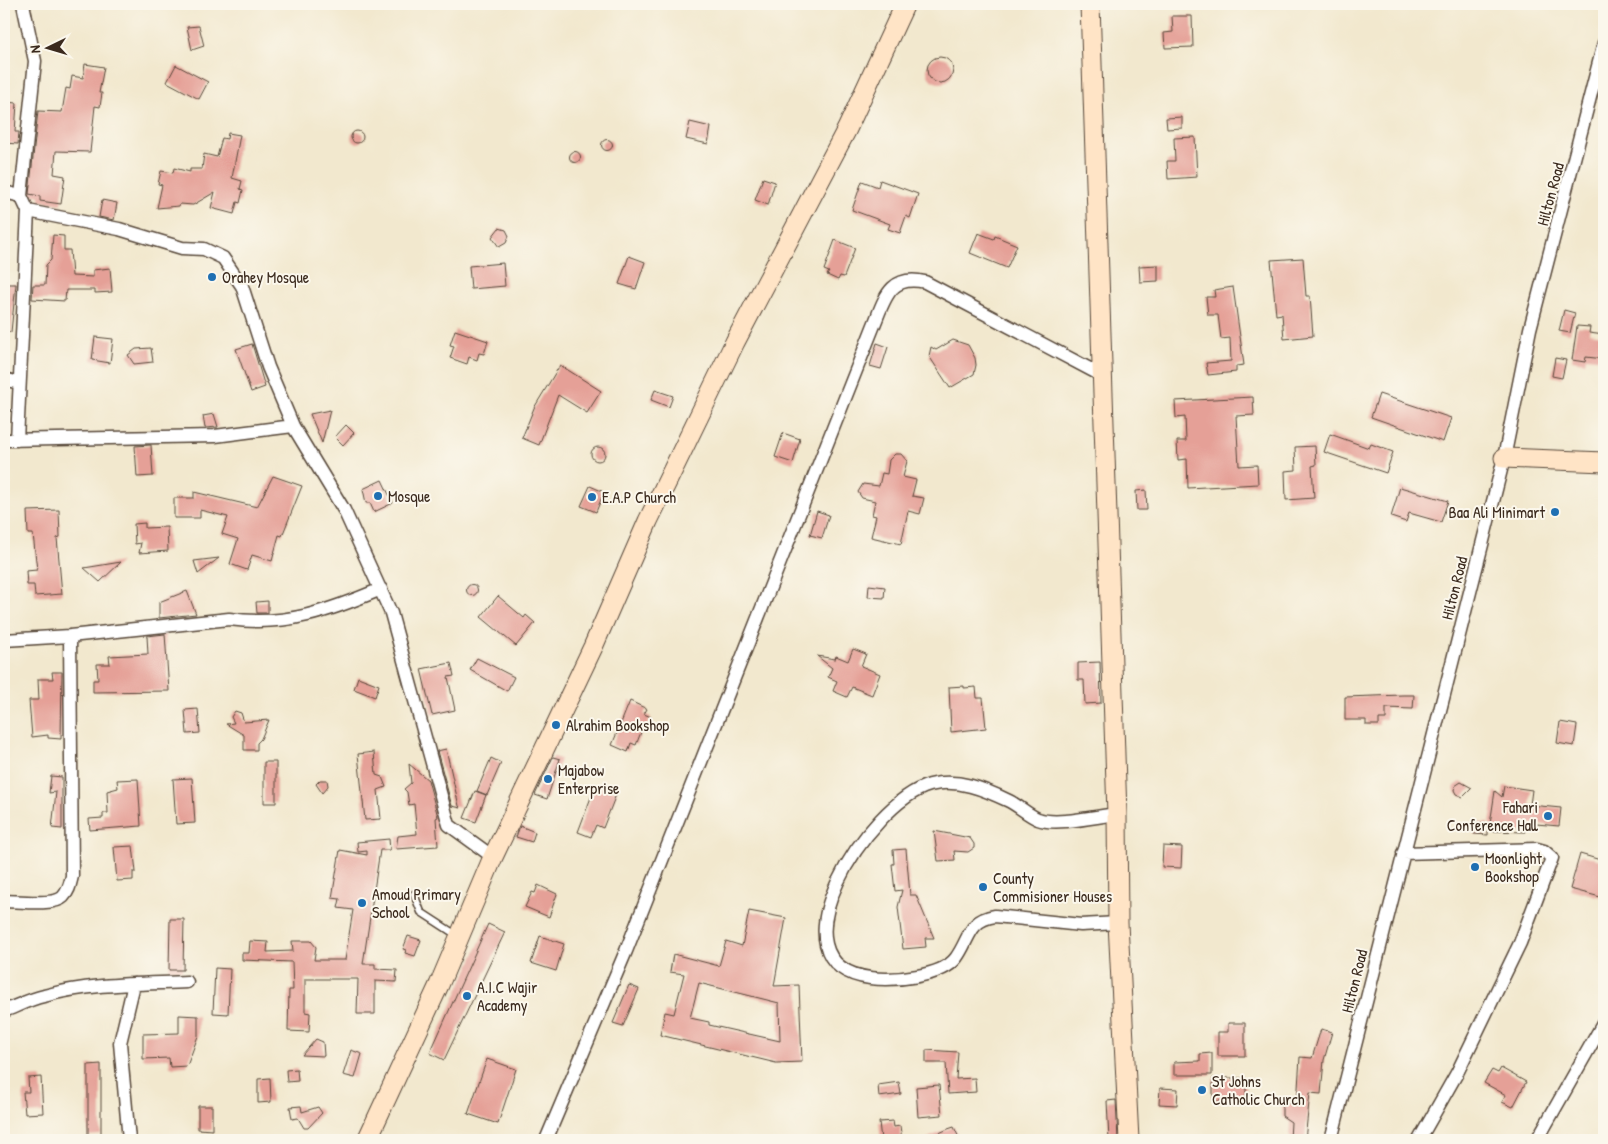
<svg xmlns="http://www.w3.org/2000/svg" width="1608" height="1144" font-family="'Patrick Hand',sans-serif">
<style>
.building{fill:#e5a097;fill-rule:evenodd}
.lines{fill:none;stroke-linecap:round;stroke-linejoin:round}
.lane-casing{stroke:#564638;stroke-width:9}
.street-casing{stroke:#564638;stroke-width:15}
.secondary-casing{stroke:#564638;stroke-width:21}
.lane{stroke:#fff;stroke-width:6}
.street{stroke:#fff;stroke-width:12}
.secondary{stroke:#ffe4c6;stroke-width:19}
.poi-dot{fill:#1f6fb2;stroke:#fbf7ec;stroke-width:2}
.labels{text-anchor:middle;stroke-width:4;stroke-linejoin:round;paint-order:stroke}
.street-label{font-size:16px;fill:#3b2a1e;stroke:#fbf7ec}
.poi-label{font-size:16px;fill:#3b2a1e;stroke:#fbf7ec;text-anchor:start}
</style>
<rect width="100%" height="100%" fill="#fbf7ec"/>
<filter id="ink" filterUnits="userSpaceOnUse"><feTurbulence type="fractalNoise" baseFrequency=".02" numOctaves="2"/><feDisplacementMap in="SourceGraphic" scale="10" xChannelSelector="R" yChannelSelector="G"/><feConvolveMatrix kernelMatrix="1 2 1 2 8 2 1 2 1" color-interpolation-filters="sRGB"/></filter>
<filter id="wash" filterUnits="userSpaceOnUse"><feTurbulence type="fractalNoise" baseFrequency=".0096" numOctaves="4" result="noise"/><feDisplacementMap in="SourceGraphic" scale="20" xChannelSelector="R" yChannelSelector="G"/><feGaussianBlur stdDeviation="1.12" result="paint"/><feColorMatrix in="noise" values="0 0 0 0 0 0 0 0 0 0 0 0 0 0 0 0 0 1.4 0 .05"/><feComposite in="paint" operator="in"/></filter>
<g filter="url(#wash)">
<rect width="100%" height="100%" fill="#f2e8ce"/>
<g id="blocks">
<path class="building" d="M1172,16H1192L1193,47L1165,48L1164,33L1173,32Z
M199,26L204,46L192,50L187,27Z
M927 70a13 13 0 1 1 26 0a13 13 0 1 1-26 0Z
M85,64L104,67L99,93H102L100,107L95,106L90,152L56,151L54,174L65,176L61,204L40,201V196L29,194L38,111L62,112L66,88L70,89L72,76L83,78Z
M176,65L208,82L199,99L167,82Z
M4,102L17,103L15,132H19L18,144L4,143Z
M1182,117V128L1167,129L1166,118Z
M690,122L711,127L708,144L686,139Z
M351 137a6 6 0 1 1 12 0a6 6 0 1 1-12 0Z
M228,133L240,135L232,178L242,181L240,189L243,190L240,203L237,202L234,214L211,208L215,192L193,205L180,204L179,206L157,208L162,185L158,184L161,171L173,173L174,168L190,172V169H202L204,154L217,157L222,138L227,139Z
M1195,137L1197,177L1168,179L1167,161H1175L1174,138Z
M601.5 145a5.5 5.5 0 1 1 11 0a5.5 5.5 0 1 1-11 0Z
M569.5 157a5.5 5.5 0 1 1 11 0a5.5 5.5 0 1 1-11 0Z
M763,178L775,182L768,205L755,200Z
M880,180L918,194L910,218L906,216L900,233L888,229L890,224L852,210L862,181L878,187Z
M102,200L117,203L114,220L99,217Z
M499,228L506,230L509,236L506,243L499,247L492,237Z
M978,233L994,239L995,236L1017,245L1007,268L970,253Z
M53,235L64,236V250H70L72,276L93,277V270L110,268L112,292L95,293V290H66L65,301L32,299L33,285H45L46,265L51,260Z
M835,240L855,248L844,277L840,276L838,280L827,275L829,272L824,270Z
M629,256L645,262L636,289L619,284Z
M1303,258L1306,296H1310L1313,336L1284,339L1282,314L1276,315L1271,260Z
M503,263L505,286L471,289L469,266Z
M1158,265V281L1140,282L1139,266Z
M4,284H16L11,332L4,331Z
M1233,287L1244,365L1236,366V372L1208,375L1206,363L1231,361L1230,338L1221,339L1218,315H1208L1206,297H1215L1214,290Z
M1564,310L1575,313L1570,333L1559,331Z
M1577,326L1590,327L1589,333L1604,335V359L1586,357L1585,362L1572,360Z
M455,330L488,341L484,354L479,353L477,360L469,357L467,364L450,358L454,346L450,345Z
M95,337L113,339L110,363L92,360Z
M953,340L968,345L975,358L976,365L974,374L950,388L929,356L931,347L936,350Z
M877,343L888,347L881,369L870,366Z
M252,344L265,387L251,392L236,349Z
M151,348L153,362L134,364L128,355L136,349Z
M1555,358L1566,360L1562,378L1552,376Z
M560,365L601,391L587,413L558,395L539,445L522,438L534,408Z
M655,390L673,396L669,407L651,400Z
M1379,394L1451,418L1443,442L1371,417Z
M1253,397L1254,415L1236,416L1239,466L1257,465L1258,484L1188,488L1187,459L1178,460L1177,441H1186L1185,417L1176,418L1175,401Z
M330,410L322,443L310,414Z
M214,414L218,427L205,428L203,416Z
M346,425L354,433L343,445L335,437Z
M783,433L800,439L793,463L775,457Z
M1330,434L1369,448L1371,444L1393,452L1386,473L1324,452Z
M151,445L153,476L137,477L135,446Z
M1315,446L1316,465L1312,466L1314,498L1286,500L1285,471L1296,470L1295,447Z
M591 454a7 7 0 1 1 14 0a7 7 0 1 1-14 0Z
M895,454H901L907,461L903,477L916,480L912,496L924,498L920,514L908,511L901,544L871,537L876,516L872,515L875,501L862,498L858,492L863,484L879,486L882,473L887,474L889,460Z
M273,476L302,486L282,536L279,535L272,561L252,555L247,570L230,564L238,539L222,534L228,517L200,510V518H174V498H194V492L257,507Z
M382,480L393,503L374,512L370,503H366L363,489Z
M590,486L604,492L596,512L581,506Z
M1400,487L1448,501L1441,522L1409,513L1406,522L1391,517Z
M1146,490L1147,510H1137L1136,491Z
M59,510L60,537L57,538L62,594L35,596L34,585H27L26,571L37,570L33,534H28L27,511Z
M817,511L829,515L822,538L810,535Z
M145,523V528L167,527L168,551L139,553L141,543L135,544L134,524Z
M219,558L198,574L194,561Z
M121,562L100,582L84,568Z
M466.5 590a5.5 5.5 0 1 1 11 0a5.5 5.5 0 1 1-11 0Z
M869,585L885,587L884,598L868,597Z
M187,591L196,614L159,618V602Z
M498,596L524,618L526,615L535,623L516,646L481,617Z
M268,601V613H257L256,602Z
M165,634L169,691L93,692V680H98L97,664H110L109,656L148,654L147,636Z
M853,649L866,654L861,666L880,674L872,695L852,687L847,697L833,691L837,681L828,677L832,668L817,656L835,659L836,656L848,661Z
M477,658L514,677L507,691L470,670Z
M1100,662L1101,703L1085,704L1084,680H1078V663Z
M451,663L454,676L448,677L455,710L432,715L421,669Z
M52,672H62L61,739L48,738V735L32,737L29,700H39L38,679H53Z
M358,677L379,685L375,697L354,689Z
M964,686V688L976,687L977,698H983L986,728L951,732L949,687Z
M1403,695H1414L1413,709L1386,708V719H1379V725H1366V720H1345V697Z
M630,701L647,709L644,714L651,717L646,728L643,727L636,745L631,743L628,752L612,745Z
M198,709L200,733L187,734L185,710Z
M235,711L241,713L244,722L269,720L261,739L257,743V750H244V735L226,724L234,723L231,717Z
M1560,722L1577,725L1574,746L1557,743Z
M446,749L459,806L461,808L452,806L437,751Z
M374,752L376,775L382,777L386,787L378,790L381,819L365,820L358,754Z
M553,757L560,759L547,799L535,795Z
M491,758L501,763L487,795L477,791Z
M264,762H276V803H264Z
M409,764L428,780L438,817L436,818L438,846L396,849L398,836L417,834L414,804L409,805L407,792L404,789L411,783Z
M51,776L62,777V829L52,828L56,792L49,793Z
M192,778L195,823L176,824L173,779Z
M138,779L141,826L90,830L89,819L103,818V813H108L107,791L118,788L117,780Z
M320,780H327L328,786L322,793L316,784Z
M1461,782L1472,788L1463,797L1456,794L1454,790L1455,786Z
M596,784L617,792L603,828L596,825L591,837L578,832Z
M1504,786L1532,790L1530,805L1561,808L1559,826L1525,823V832L1489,831L1495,791L1502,797Z
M475,791L486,795L476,822L464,818Z
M1474,823H1488V835L1474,834Z
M520,826L535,832L532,842L516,837Z
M934,831L970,838L974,844V848L968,852L954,851L955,860L938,861Z
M389,839L390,850H380L363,964H375V969L397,970L396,982L375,981V1014H357L358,979H305V1012L310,1013L309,1032L288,1031L289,990H293L292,962L242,960V953H249L250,941L268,942L267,952L293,951L292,941H311L316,947L314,960H345L353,910L338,908L340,899L332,898L340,850L367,855V851L358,852L357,842Z
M133,846L136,872H133V880L117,881L114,847Z
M1163,846L1182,847L1181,868L1162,867Z
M906,849L910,895H916L934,938H925L926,947L903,949L898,907L902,890L895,891L892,864H894L893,850Z
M1580,854L1604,861V898L1570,889Z
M538,885L557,894L549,917L525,907L532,892L535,893Z
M749,911L786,918L774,986L799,985L802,1062L776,1063L660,1035L665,1012L674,1014L684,974L670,972L673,954L719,966L726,941L742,946ZM699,983L779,1003L780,1041L709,1025V1022L690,1018Z
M170,919H184L183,970H169Z
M488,924L505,932L444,1060L430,1053Z
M408,936L421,940L415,956L405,953L406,950L403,949Z
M540,936L564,944L556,971L531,963Z
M215,968L230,969L228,1014L213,1013Z
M629,985L639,989L623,1026L613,1023Z
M179,1015L198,1016V1036L187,1066L170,1067L169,1058L143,1059V1034L179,1033Z
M1228,1023H1245V1056H1218V1032H1228Z
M1321,1029L1332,1032L1324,1060L1321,1094L1310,1093L1305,1140H1290L1291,1122L1282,1116V1107L1288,1103L1297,1104L1300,1057L1312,1058Z
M316,1039L323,1042L324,1056L302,1055Z
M351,1050L362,1054L355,1078L343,1075Z
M926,1050L958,1052L956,1079L975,1078L976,1092L948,1094L946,1063H926Z
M1212,1053V1075H1174V1062L1200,1061V1054Z
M487,1059L516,1069L498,1124L468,1114Z
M101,1064V1135L88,1136V1065Z
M1501,1068L1526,1082L1513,1107L1502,1102L1506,1095L1484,1083L1492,1070L1498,1073Z
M297,1069L298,1081L287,1082L286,1070Z
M41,1077L43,1113L25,1114L23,1092H29L28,1078Z
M270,1078L271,1102L258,1103V1079Z
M1213,1078H1246V1101H1213Z
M899,1082L901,1094L879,1097L878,1085Z
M939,1085L942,1115L918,1117L916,1087Z
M1160,1088L1178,1089L1177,1105L1159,1104Z
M1116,1100L1118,1140H1109L1107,1101Z
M198,1106H212V1130L198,1129Z
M301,1106L302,1112L318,1107L322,1113L308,1128H304L298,1118L292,1119L290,1107Z
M893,1121L894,1127L900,1126L902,1140H881L879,1122Z
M954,1127L960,1140H924L948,1129Z"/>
</g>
</g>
<g filter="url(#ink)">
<use href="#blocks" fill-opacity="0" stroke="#564638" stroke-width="1"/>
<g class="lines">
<g class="lane-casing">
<path id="lane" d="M414,894L421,912L458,936"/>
</g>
<g class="street-casing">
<path id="street" d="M4,192L21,196
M28,211L119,229L182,248L204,249L223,258L242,286L268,367L293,426L344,510L391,613L449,825L493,857
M4,379L19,383
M4,440L215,436L293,426
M17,440L28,211L21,196L35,61L23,4
M4,640L70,636L229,619C286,627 329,611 381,589
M1117,814C1097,816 1057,826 1038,819C1028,815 1019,806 1009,801C984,789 958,778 930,785C869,802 764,964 870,978C893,981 942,977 956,958C970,939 968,920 995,916L1081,925L1118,923
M1403,853L1537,849L1544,851L1552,858L1520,943L1457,1073L1419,1140
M4,901C17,901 54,906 63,897C69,891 70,884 72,876L70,636
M4,1011C17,1006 30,999 44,996C90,983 140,984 187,982
M129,1140L120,1043L134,984
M546,1140L626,951L874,325C885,298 890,274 925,282L1103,376
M1331,1140L1504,458L1530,329L1604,43
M1537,1140L1604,1022"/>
</g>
<g class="secondary-casing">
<path id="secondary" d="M1090,4L1117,814L1118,923L1129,1140
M1504,458L1604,462
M367,1140L439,985L493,857L593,647L648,521L735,342L847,129L905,4"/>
</g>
<use href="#lane" class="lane"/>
<use href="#street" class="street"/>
<use href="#secondary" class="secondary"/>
</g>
</g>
<g class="poi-dot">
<circle cx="212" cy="277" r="5"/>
<circle cx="378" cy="496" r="5"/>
<circle cx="592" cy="497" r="5"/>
<circle cx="1555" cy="512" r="5"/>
<circle cx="556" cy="725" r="5"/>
<circle cx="548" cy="779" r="5"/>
<circle cx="1548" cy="816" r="5"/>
<circle cx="1475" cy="867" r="5"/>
<circle cx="983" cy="887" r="5"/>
<circle cx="362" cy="903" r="5"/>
<circle cx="467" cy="996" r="5"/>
<circle cx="1202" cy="1090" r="5"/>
</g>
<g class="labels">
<g class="street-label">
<text transform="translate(1550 194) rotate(-75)" y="6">Hilton Road</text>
<text transform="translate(1454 588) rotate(-76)" y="6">Hilton Road</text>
<text transform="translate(1354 981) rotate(-76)" y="6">Hilton Road</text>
</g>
<g class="poi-label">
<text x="222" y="283">Orahey Mosque</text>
<text x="388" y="502">Mosque</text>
<text x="602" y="503">E.A.P Church</text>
<text x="1545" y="518" text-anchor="end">Baa Ali Minimart</text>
<text x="566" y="731">Alrahim Bookshop</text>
<text x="558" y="776">Majabow<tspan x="558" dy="18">Enterprise</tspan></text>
<text x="1538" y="813" text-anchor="end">Fahari<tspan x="1538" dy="18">Conference Hall</tspan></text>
<text x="1485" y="864">Moonlight<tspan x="1485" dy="18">Bookshop</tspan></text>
<text x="993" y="884">County<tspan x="993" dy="18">Commisioner Houses</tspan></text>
<text x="372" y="900">Amoud Primary<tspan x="372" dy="18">School</tspan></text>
<text x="477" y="993">A.I.C Wajir<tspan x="477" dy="18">Academy</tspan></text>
<text x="1212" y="1087">St Johns<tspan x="1212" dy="18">Catholic Church</tspan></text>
</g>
</g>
<rect width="1608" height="1144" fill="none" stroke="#fbf7ec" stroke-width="20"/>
<g transform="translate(48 48) rotate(265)" stroke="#fbf7ec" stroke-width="4" paint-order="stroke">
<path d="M0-4L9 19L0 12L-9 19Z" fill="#3b2a1e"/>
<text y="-8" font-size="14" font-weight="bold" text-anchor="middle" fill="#3b2a1e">N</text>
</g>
</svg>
